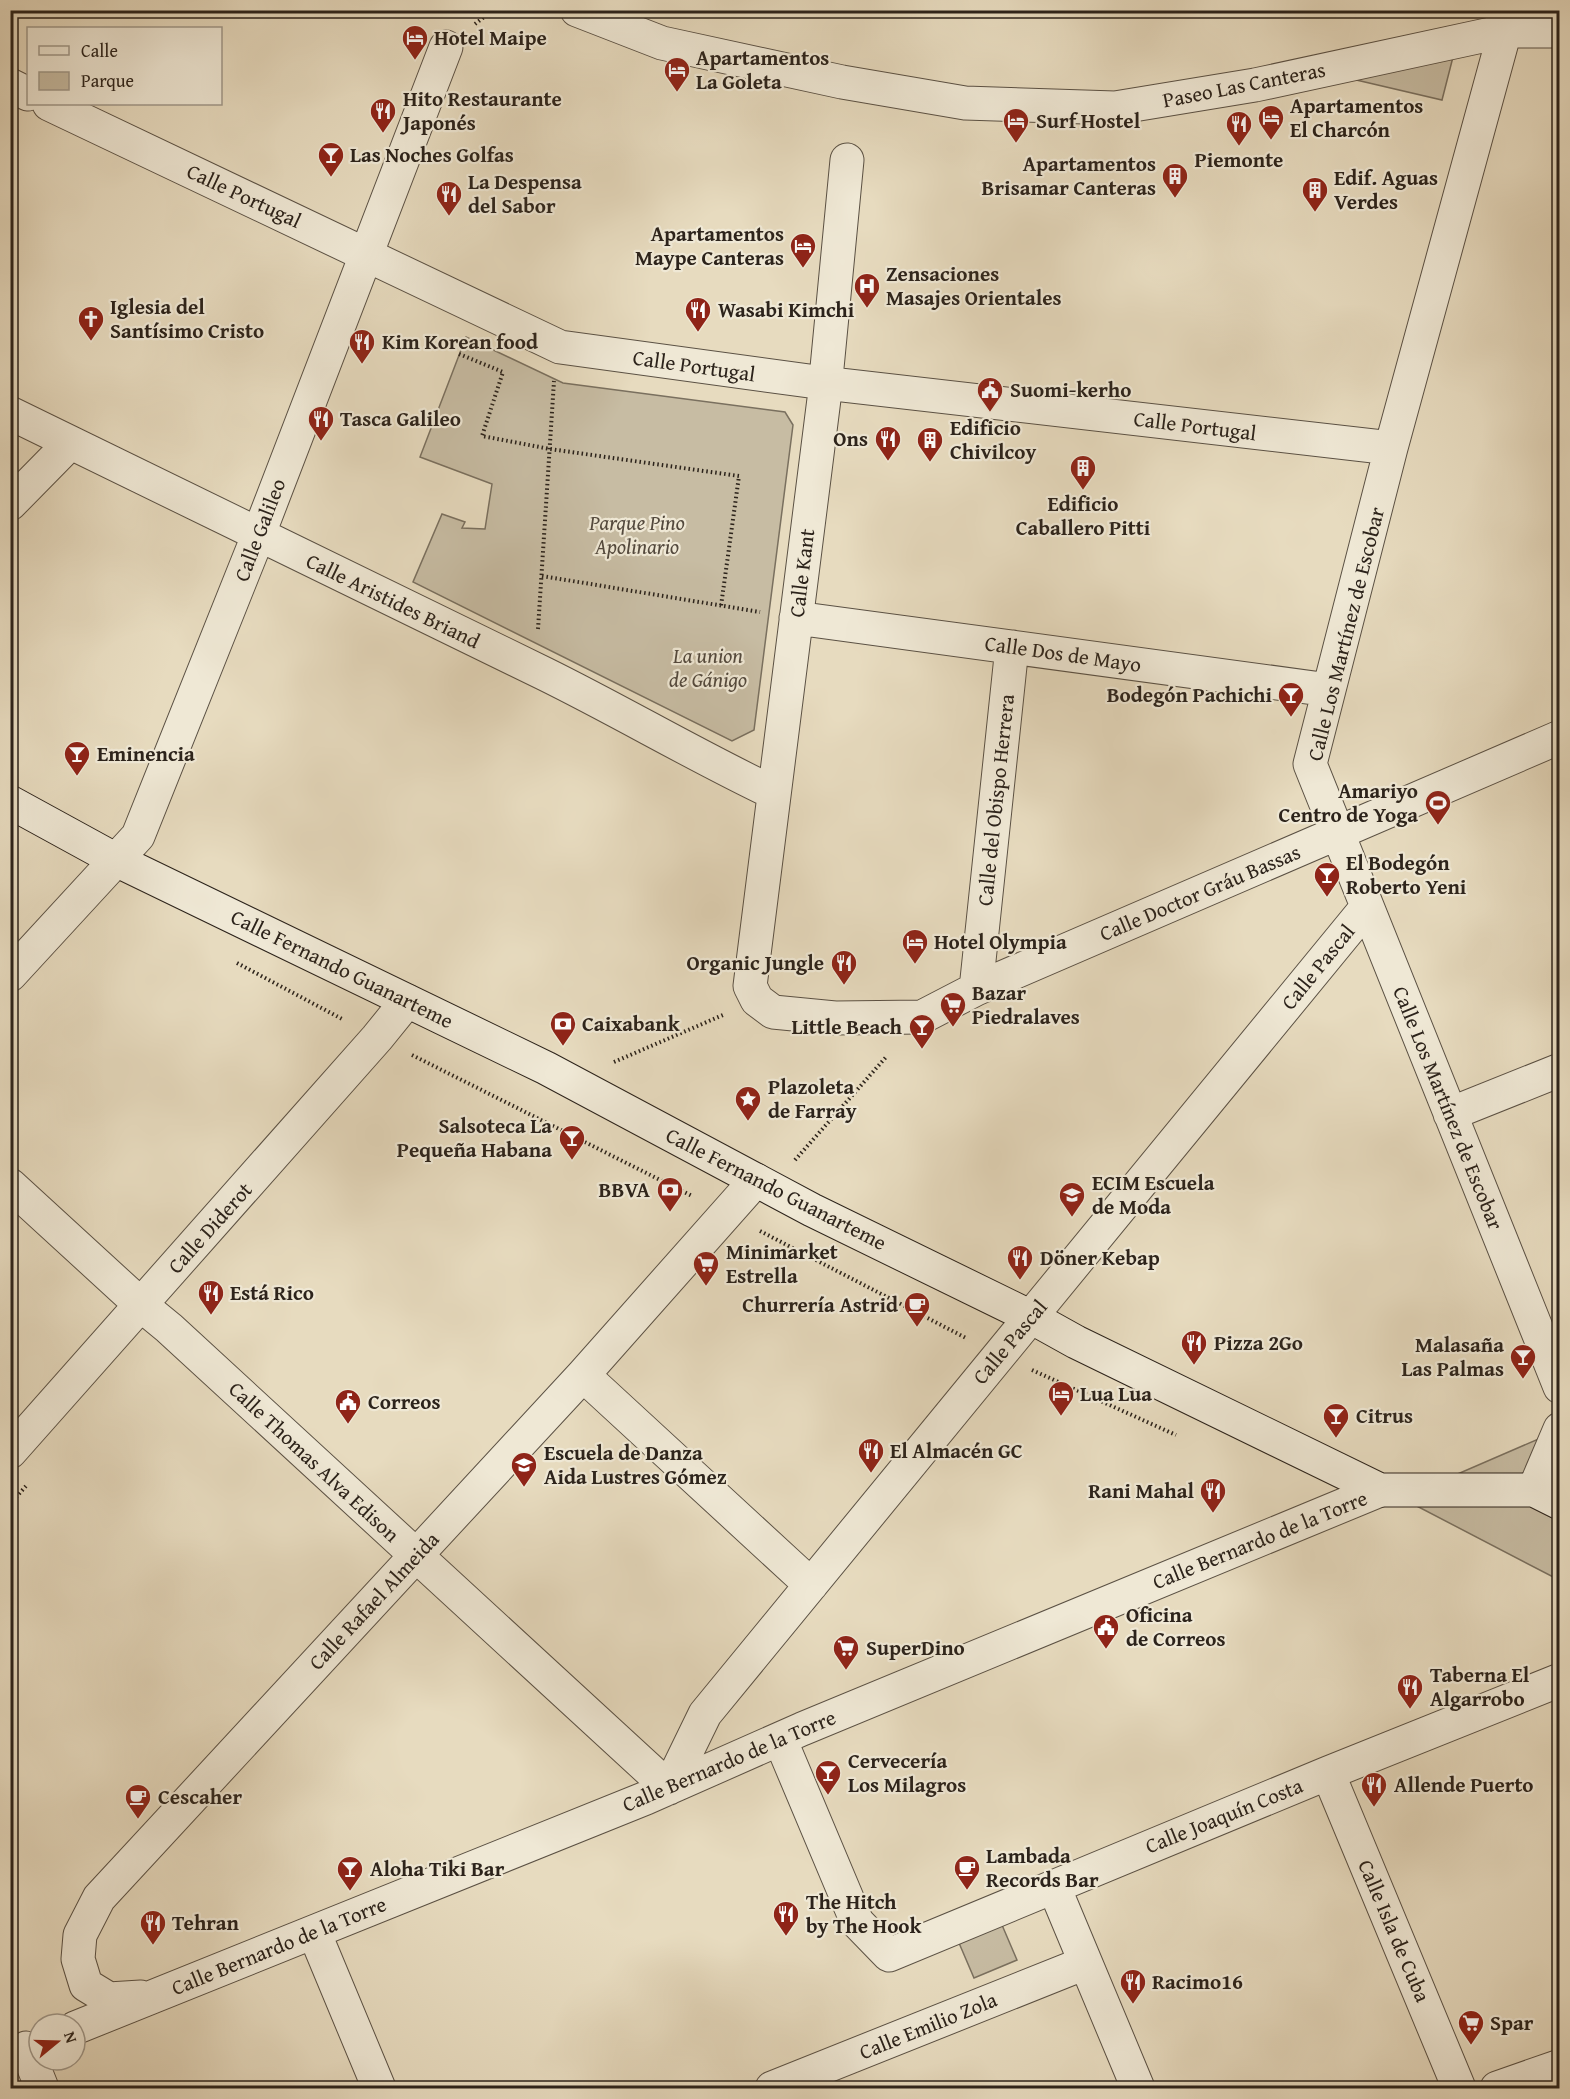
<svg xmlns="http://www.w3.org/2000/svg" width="1570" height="2099" font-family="'Gentium Book Plus',serif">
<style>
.green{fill:#c7bca3;stroke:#7a705f;stroke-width:1.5}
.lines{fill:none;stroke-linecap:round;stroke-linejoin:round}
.street-casing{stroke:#5b5144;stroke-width:35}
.secondary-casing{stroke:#2c231b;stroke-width:35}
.path{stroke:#2c231b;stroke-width:4;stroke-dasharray:1.5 3;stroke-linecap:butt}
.street{stroke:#efe8d5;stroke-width:33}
.secondary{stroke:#efe8d5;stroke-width:33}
.labels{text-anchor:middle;stroke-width:4.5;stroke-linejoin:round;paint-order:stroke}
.poi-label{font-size:21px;font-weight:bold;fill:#2c231b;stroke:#efe8d5;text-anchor:start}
.street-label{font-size:21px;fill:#2c231b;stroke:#efe8d5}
.park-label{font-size:21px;font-style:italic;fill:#53493d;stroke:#efe8d5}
</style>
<rect width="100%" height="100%" fill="#e7dbbf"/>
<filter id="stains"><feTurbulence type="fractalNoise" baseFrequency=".00333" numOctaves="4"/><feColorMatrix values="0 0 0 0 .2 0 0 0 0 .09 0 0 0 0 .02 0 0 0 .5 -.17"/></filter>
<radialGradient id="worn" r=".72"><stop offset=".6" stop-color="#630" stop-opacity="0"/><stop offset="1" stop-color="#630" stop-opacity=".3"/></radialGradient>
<path class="green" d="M1453,57L1442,100L1352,79Z
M466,337L563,383L785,412L793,425L754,730L732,741L413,582L442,514L465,522L462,528L485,529L492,484L420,457Z
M1550,1434L1559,1435V1580L1409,1502V1495Z
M996,1911L1017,1960L974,1978L953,1929Z"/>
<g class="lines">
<g class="street-casing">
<path id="street" d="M577,10L662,43L842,82L965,103L1115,108L1255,85L1505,31H1560
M1505,31L1391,448L1310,764L1560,1387
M10,85L28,94
M49,104L560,347L824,383L1391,448
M847,160L824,399L750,986L757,1000L773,1012L835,1018L922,1017L976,989L1560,737
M10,413C188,501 367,586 545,674C622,712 696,756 774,793
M10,504L70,443
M796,618L1329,690
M10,975L138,836L258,536L446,47
M976,989L1012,647
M1450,1114L1560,1070
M10,1185L141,1305L169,1328L669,1788L705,1714L1367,907
M583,1375L811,1585
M10,1452L377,1038L407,1001
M1534,1490L1560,1429
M780,1739L857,1922L889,1955L1328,1773L1560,1680
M1328,1773L1459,2088
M1054,1887L1138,2088
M314,1932L379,2088
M141,1997L109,1999L86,1985L78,1959L80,1935L99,1898L583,1375L756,1180
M75,2028L646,1798L802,1729L1380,1490
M26,2048L42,2088
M772,2088L1085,1963
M1497,2088L1560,2066"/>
</g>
<g class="secondary-casing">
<path id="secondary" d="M10,802L116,860L546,1068L812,1210L1031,1317L1076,1342L1380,1490H1534L1560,1503"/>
</g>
<path class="path" d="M475,24L484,17L487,10
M459,354L503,372L482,436L550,449L739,476L721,606
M542,576L760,612
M538,629L554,381
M237,963L344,1020
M412,1055L692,1196
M614,1062L723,1015
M795,1160L887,1056
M760,1231L966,1338
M1032,1370L1176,1435
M10,1504L26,1486"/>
<use href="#street" class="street"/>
<use href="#secondary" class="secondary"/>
</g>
<defs>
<g id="hotel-pin" transform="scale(1.35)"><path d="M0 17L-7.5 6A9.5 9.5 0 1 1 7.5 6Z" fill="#8f2418" stroke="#efe8d5"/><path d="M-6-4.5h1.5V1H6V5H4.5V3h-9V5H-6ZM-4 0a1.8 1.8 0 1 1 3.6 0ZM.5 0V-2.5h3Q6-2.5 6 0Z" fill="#fff"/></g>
<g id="restaurant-pin" transform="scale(1.35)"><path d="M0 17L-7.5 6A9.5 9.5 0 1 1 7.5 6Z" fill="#8f2418" stroke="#efe8d5"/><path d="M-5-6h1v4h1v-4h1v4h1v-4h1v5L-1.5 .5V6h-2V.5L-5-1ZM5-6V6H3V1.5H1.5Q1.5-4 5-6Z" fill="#fff"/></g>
<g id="bar-pin" transform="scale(1.35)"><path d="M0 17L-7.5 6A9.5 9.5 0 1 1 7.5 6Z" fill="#8f2418" stroke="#efe8d5"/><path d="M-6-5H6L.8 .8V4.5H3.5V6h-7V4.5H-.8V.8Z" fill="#fff"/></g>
<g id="building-pin" transform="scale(1.35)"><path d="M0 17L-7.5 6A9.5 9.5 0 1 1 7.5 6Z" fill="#8f2418" stroke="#efe8d5"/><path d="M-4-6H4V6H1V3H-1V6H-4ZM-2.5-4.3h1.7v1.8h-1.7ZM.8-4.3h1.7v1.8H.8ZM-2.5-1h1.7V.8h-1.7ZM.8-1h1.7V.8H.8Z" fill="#fff"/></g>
<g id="hospital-pin" transform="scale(1.35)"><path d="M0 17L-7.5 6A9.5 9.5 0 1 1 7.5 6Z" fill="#8f2418" stroke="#efe8d5"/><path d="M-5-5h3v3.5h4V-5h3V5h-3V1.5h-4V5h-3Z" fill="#fff"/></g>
<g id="church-pin" transform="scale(1.35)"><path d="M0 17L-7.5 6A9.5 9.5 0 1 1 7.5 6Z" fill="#8f2418" stroke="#efe8d5"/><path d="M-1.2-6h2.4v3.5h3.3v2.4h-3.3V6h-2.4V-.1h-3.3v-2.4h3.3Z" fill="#fff"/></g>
<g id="civic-pin" transform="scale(1.35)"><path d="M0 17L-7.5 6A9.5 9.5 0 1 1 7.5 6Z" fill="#8f2418" stroke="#efe8d5"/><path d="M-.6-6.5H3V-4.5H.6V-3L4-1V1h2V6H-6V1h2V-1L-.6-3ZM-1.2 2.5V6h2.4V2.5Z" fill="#fff"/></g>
<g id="stadium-pin" transform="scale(1.35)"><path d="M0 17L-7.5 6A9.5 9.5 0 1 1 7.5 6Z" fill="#8f2418" stroke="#efe8d5"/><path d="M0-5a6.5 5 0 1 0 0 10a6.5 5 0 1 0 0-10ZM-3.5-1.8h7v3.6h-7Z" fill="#fff"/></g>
<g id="supermarket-pin" transform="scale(1.35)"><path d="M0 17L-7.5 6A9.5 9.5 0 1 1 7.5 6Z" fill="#8f2418" stroke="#efe8d5"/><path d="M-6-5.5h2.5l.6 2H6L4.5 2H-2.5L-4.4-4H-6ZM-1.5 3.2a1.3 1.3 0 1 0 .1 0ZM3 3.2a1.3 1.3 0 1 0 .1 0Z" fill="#fff"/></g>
<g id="bank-pin" transform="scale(1.35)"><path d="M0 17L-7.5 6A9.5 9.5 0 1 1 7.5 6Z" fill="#8f2418" stroke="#efe8d5"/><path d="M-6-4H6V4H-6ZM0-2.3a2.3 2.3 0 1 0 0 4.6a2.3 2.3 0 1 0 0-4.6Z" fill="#fff"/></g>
<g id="sight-pin" transform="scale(1.35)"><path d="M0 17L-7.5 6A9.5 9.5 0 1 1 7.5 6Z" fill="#8f2418" stroke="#efe8d5"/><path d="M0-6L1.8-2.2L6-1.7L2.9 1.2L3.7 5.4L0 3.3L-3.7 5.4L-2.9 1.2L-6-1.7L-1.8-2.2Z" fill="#fff"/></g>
<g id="university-pin" transform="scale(1.35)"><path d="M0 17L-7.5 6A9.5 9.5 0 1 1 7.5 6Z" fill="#8f2418" stroke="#efe8d5"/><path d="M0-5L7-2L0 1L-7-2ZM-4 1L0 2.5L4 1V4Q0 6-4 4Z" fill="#fff"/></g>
<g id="cafe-pin" transform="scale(1.35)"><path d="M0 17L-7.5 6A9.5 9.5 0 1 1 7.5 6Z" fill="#8f2418" stroke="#efe8d5"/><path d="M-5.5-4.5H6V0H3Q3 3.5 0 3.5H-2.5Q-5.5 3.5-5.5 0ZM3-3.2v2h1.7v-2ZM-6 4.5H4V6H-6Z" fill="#fff"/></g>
<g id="school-pin" transform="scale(1.35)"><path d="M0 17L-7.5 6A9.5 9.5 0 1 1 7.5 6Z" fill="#8f2418" stroke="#efe8d5"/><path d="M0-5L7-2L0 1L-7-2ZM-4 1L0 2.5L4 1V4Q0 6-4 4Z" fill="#fff"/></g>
</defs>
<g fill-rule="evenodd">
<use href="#hotel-pin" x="415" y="38"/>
<use href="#hotel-pin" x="677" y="70"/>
<use href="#restaurant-pin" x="383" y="111"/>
<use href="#hotel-pin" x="1271" y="118"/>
<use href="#hotel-pin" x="1016" y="121"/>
<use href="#restaurant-pin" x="1239" y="124"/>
<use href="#bar-pin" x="331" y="155"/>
<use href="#building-pin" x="1175" y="176"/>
<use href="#building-pin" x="1315" y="190"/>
<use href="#restaurant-pin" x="449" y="194"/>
<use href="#hotel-pin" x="803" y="246"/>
<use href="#hospital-pin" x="867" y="286"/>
<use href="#restaurant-pin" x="698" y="310"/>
<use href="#church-pin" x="91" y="319"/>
<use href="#restaurant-pin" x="362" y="342"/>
<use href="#civic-pin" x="990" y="390"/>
<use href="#restaurant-pin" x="321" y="419"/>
<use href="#restaurant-pin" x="888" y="439"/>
<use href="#building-pin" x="930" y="440"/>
<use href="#building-pin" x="1083" y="468"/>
<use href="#bar-pin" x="1291" y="695"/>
<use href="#bar-pin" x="77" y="754"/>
<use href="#stadium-pin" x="1438" y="803"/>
<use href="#bar-pin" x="1327" y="875"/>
<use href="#hotel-pin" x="915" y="942"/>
<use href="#restaurant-pin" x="844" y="963"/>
<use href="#supermarket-pin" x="953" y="1005"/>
<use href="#bank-pin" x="563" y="1024"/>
<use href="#bar-pin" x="922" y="1027"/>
<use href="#sight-pin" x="748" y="1099"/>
<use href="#bar-pin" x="572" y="1138"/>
<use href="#bank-pin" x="670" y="1190"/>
<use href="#university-pin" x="1072" y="1195"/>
<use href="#restaurant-pin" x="1020" y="1258"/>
<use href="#supermarket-pin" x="706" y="1264"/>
<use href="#restaurant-pin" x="211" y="1293"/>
<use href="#cafe-pin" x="917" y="1305"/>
<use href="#restaurant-pin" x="1194" y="1343"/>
<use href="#bar-pin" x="1523" y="1357"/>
<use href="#hotel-pin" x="1061" y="1394"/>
<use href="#civic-pin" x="348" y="1402"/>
<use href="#bar-pin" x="1336" y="1416"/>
<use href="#restaurant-pin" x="871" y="1451"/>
<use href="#school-pin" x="524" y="1465"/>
<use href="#restaurant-pin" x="1213" y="1491"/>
<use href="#civic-pin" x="1106" y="1627"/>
<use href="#supermarket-pin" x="846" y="1648"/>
<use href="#restaurant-pin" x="1410" y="1687"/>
<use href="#bar-pin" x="828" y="1773"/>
<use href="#restaurant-pin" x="1374" y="1785"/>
<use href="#cafe-pin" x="138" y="1797"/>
<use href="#cafe-pin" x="967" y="1868"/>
<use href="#bar-pin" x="350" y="1869"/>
<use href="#restaurant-pin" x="786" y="1914"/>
<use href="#restaurant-pin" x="153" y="1923"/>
<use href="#restaurant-pin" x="1133" y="1982"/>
<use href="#supermarket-pin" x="1471" y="2023"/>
</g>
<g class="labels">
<g class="poi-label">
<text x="434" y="45">Hotel Maipe</text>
<text x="696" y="65">Apartamentos<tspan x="696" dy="24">La Goleta</tspan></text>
<text x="403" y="106">Hito Restaurante<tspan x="403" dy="24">Japonés</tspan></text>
<text x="1290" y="113">Apartamentos<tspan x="1290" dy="24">El Charcón</tspan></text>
<text x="1036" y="128">Surf Hostel</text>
<text x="350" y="162">Las Noches Golfas</text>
<text x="1239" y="167" text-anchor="middle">Piemonte</text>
<text x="1156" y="171" text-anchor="end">Apartamentos<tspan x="1156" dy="24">Brisamar Canteras</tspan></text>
<text x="1334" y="185">Edif. Aguas<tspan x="1334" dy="24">Verdes</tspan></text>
<text x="468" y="189">La Despensa<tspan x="468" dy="24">del Sabor</tspan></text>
<text x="784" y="241" text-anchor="end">Apartamentos<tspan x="784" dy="24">Maype Canteras</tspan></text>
<text x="886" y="281">Zensaciones<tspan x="886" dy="24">Masajes Orientales</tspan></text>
<text x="110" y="314">Iglesia del<tspan x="110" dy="24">Santísimo Cristo</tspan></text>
<text x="718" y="317">Wasabi Kimchi</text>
<text x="382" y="349">Kim Korean food</text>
<text x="1010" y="397">Suomi-kerho</text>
<text x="340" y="426">Tasca Galileo</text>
<text x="950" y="435">Edificio<tspan x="950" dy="24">Chivilcoy</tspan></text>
<text x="868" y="446" text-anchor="end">Ons</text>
<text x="1083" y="511" text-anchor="middle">Edificio<tspan x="1083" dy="24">Caballero Pitti</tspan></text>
<text x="1272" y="702" text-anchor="end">Bodegón Pachichi</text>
<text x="97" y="761">Eminencia</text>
<text x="1418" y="798" text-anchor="end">Amariyo<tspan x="1418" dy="24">Centro de Yoga</tspan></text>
<text x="1346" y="870">El Bodegón<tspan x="1346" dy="24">Roberto Yeni</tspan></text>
<text x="934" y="949">Hotel Olympia</text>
<text x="824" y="970" text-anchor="end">Organic Jungle</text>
<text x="972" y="1000">Bazar<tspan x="972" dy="24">Piedralaves</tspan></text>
<text x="582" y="1031">Caixabank</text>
<text x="902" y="1034" text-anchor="end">Little Beach</text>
<text x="768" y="1094">Plazoleta<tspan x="768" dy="24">de Farray</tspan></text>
<text x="552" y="1133" text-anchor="end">Salsoteca La<tspan x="552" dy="24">Pequeña Habana</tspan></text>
<text x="1092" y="1190">ECIM Escuela<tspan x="1092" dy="24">de Moda</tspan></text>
<text x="650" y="1197" text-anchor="end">BBVA</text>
<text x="726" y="1259">Minimarket<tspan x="726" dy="24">Estrella</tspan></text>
<text x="1040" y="1265">Döner Kebap</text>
<text x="230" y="1300">Está Rico</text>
<text x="898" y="1312" text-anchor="end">Churrería Astrid</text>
<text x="1214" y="1350">Pizza 2Go</text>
<text x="1504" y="1352" text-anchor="end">Malasaña<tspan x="1504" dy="24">Las Palmas</tspan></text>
<text x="1080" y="1401">Lua Lua</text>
<text x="368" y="1409">Correos</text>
<text x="1356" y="1423">Citrus</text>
<text x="890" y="1458">El Almacén GC</text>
<text x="544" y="1460">Escuela de Danza<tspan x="544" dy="24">Aida Lustres Gómez</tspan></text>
<text x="1194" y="1498" text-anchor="end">Rani Mahal</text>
<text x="1126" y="1622">Oficina<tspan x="1126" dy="24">de Correos</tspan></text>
<text x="866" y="1655">SuperDino</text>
<text x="1430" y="1682">Taberna El<tspan x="1430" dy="24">Algarrobo</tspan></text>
<text x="848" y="1768">Cervecería<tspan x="848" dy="24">Los Milagros</tspan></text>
<text x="1394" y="1792">Allende Puerto</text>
<text x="158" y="1804">Cescaher</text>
<text x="986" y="1863">Lambada<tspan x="986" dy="24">Records Bar</tspan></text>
<text x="370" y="1876">Aloha Tiki Bar</text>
<text x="806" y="1909">The Hitch<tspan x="806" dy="24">by The Hook</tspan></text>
<text x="172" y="1930">Tehran</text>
<text x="1152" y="1989">Racimo16</text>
<text x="1490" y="2030">Spar</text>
</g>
<g class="street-label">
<text transform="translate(1244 85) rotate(-11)" y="7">Paseo Las Canteras</text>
<text transform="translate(244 196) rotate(25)" y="7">Calle Portugal</text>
<text transform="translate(694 366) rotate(8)" y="7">Calle Portugal</text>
<text transform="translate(1195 426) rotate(7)" y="7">Calle Portugal</text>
<text transform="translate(260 530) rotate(-69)" y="7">Calle Galileo</text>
<text transform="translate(802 573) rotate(-83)" y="7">Calle Kant</text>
<text transform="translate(393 601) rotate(26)" y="7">Calle Aristides Briand</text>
<text transform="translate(1346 634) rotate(-76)" y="7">Calle Los Martínez de Escobar</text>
<text transform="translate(1063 654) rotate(8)" y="7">Calle Dos de Mayo</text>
<text transform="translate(996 800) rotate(-84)" y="7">Calle del Obispo Herrera</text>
<text transform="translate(1200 893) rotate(-23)" y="7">Calle Doctor Gráu Bassas</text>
<text transform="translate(1318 967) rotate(-51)" y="7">Calle Pascal</text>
<text transform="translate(342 969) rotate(26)" y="7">Calle Fernando Guanarteme</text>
<text transform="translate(1448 1108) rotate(68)" y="7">Calle Los Martínez de Escobar</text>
<text transform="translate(776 1189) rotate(27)" y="7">Calle Fernando Guanarteme</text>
<text transform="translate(210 1228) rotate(-48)" y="7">Calle Diderot</text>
<text transform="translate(1010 1342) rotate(-50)" y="7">Calle Pascal</text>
<text transform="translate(314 1462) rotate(43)" y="7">Calle Thomas Alva Edison</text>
<text transform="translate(1260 1540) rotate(-22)" y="7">Calle Bernardo de la Torre</text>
<text transform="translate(374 1601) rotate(-47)" y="7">Calle Rafael Almeida</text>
<text transform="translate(729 1761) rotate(-23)" y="7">Calle Bernardo de la Torre</text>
<text transform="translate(1224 1816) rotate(-22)" y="7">Calle Joaquín Costa</text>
<text transform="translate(1394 1931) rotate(67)" y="7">Calle Isla de Cuba</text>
<text transform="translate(279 1946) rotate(-22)" y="7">Calle Bernardo de la Torre</text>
<text transform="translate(928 2026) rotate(-22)" y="7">Calle Emilio Zola</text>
</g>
<g class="park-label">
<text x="637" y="530">Parque Pino<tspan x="637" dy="24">Apolinario</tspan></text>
<text x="708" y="663">La union<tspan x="708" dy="24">de Gánigo</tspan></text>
</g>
</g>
<rect width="1570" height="2099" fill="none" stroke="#e7dbbf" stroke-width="36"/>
<rect x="12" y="12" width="1546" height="2075" fill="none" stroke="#2c231b" stroke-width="3"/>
<rect x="18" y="18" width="1534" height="2063" fill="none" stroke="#2c231b" stroke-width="1.5"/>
<rect x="27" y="27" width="195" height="78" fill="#efe8d5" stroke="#a1998b" stroke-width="1.5"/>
<rect x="39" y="46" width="30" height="9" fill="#efe8d5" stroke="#a1998b" stroke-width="1.5"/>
<text x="81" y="57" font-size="18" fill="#2c231b">Calle</text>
<rect x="39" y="72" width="30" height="18" fill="#c7bca3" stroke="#a1998b" stroke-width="1.5"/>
<text x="81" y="87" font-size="18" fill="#2c231b">Parque</text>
<g transform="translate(57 2042) rotate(71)"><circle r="28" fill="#efe8d5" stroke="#a1998b" stroke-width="1.5"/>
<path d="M0-4.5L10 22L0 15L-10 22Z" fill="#8f2418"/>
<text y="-9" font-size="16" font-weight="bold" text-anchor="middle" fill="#2c231b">N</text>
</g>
<rect width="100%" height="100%" filter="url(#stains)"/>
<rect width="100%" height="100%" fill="url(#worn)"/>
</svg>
